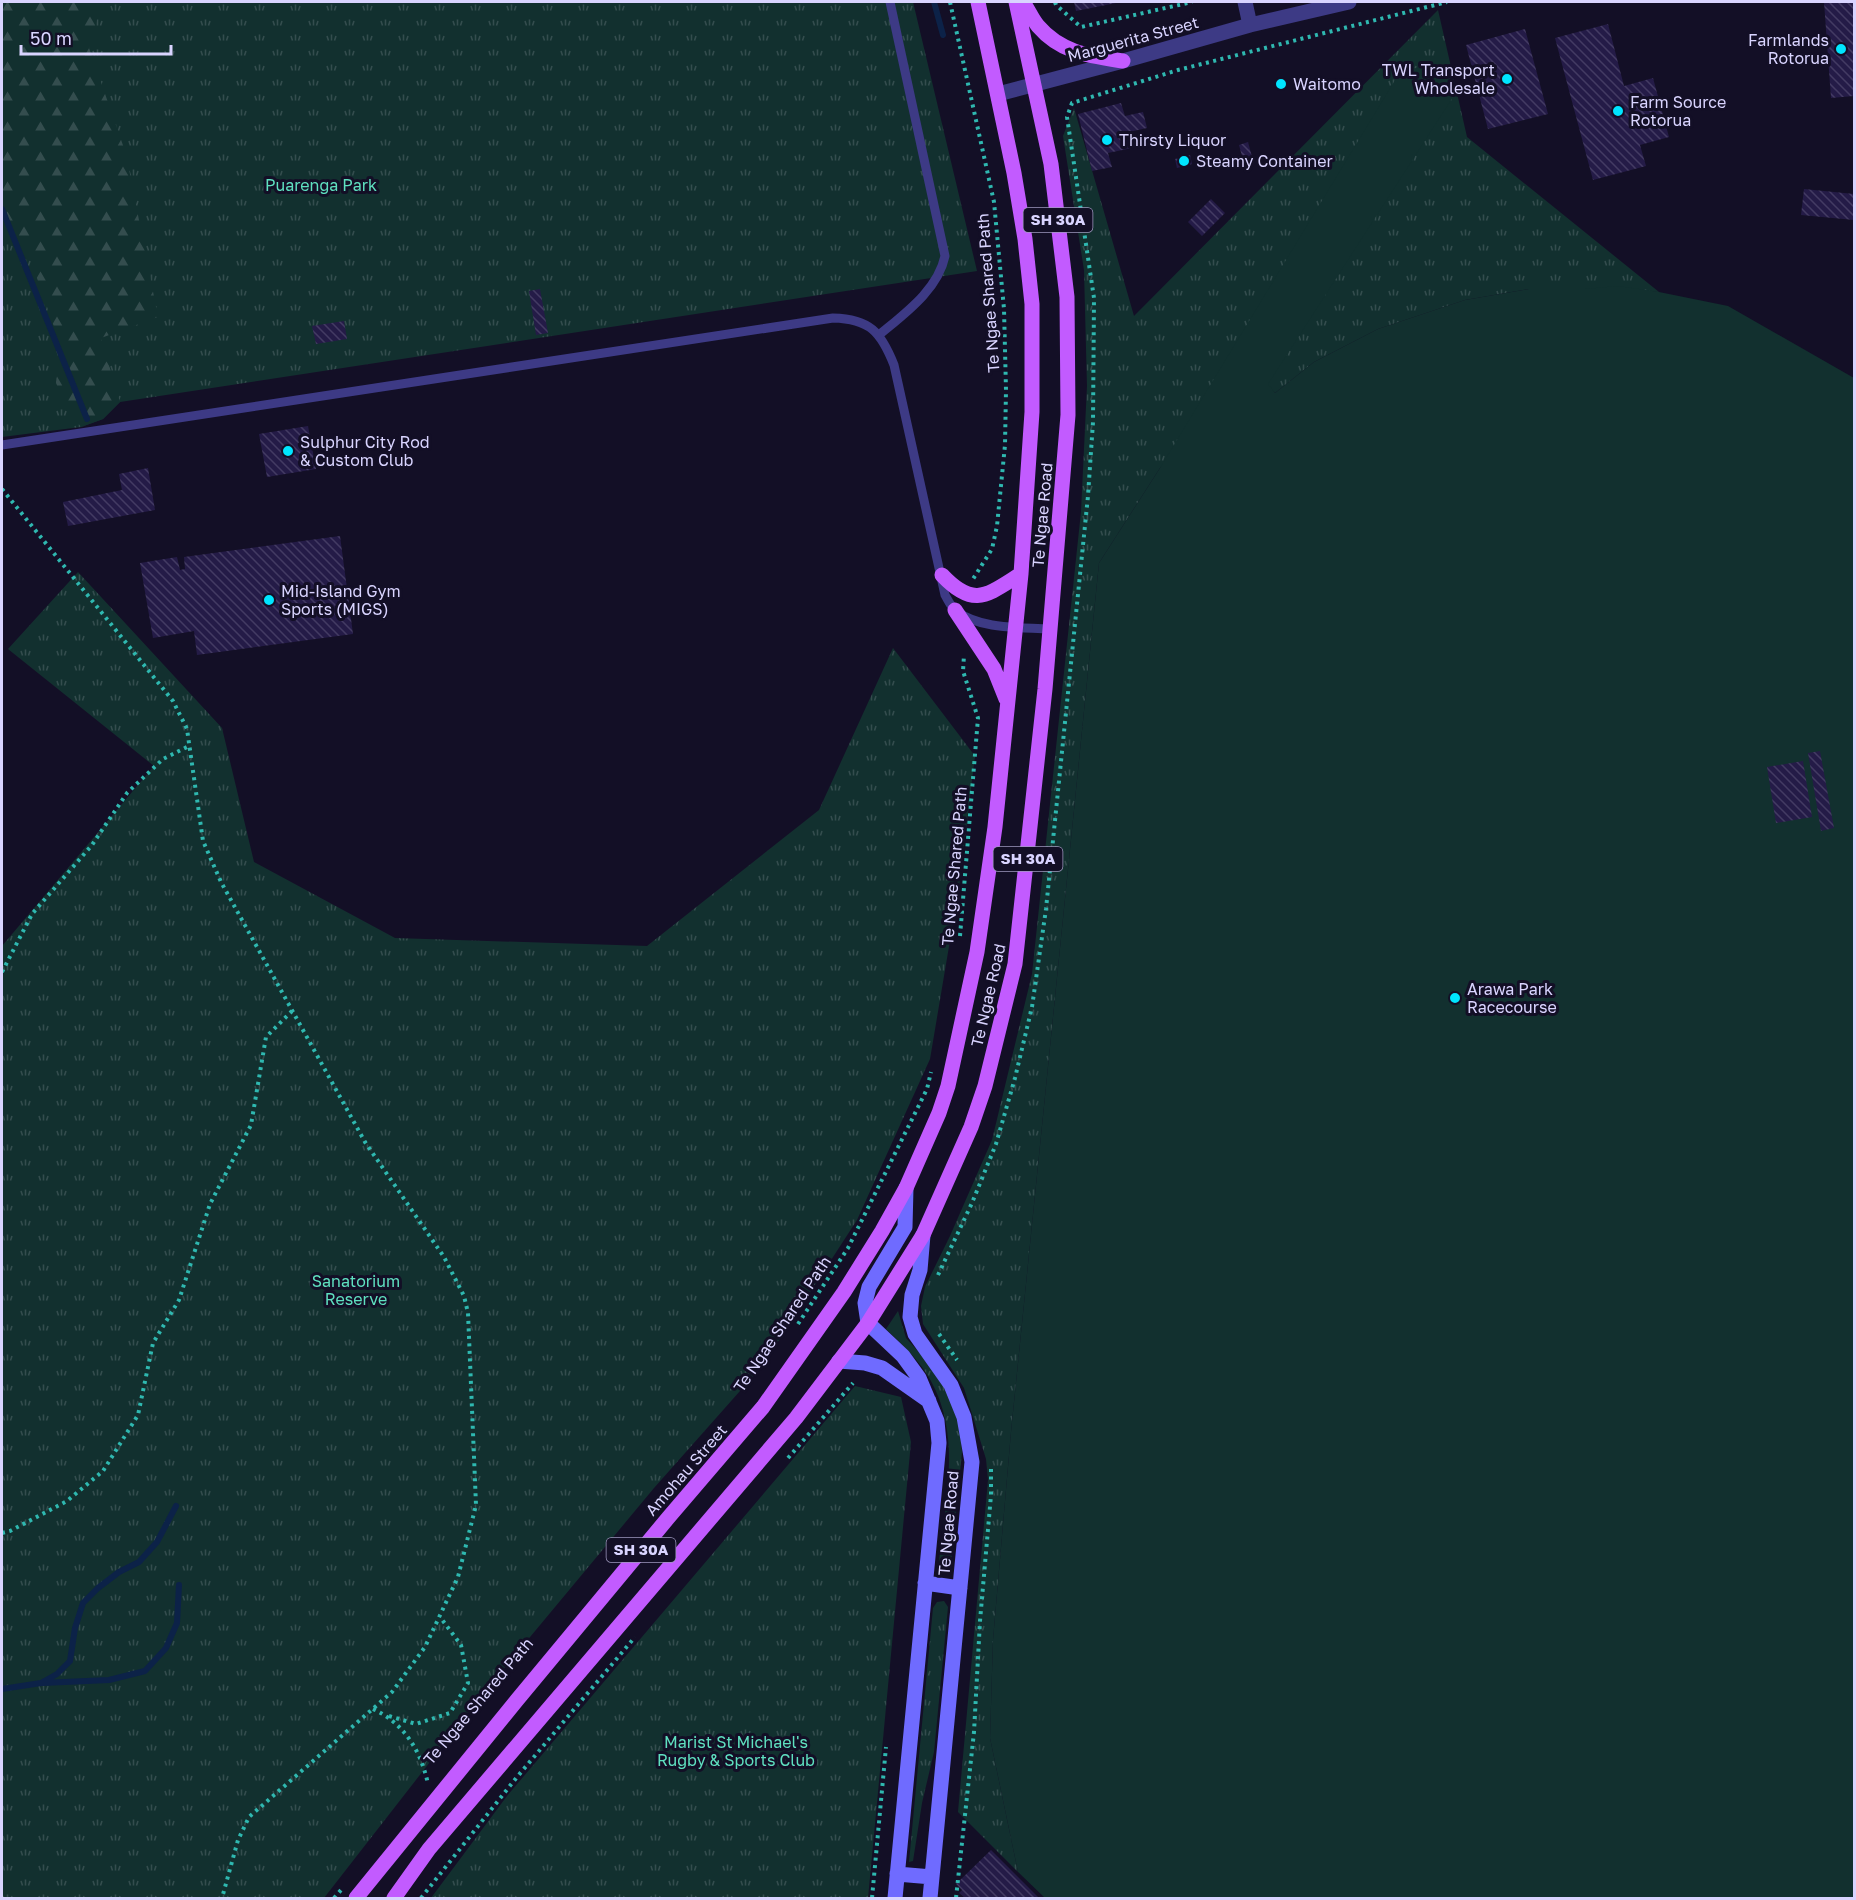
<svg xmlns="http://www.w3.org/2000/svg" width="1856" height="1900" font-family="'Golos Text',sans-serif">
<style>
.grass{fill:url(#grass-tufts)}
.forest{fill:url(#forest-firs)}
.garden{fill:#12302f}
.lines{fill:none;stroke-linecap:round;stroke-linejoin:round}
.stream{stroke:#0c2248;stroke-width:6}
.building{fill:url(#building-back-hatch)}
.path{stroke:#2fb8b0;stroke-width:4;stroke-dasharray:3 4.5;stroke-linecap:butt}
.lane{stroke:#3d3a85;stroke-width:9}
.street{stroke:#3d3a85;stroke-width:15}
.secondary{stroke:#6f6bff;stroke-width:15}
.primary{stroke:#c25bff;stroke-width:15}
.poi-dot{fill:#00e5ff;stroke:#130f26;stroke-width:2}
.labels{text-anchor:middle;stroke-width:6;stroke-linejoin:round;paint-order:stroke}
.shield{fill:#130f26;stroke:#9e99be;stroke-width:1.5}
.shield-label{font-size:15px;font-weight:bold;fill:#d9d4ff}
.street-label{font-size:16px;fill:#d9d4ff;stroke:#130f26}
.poi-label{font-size:16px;fill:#d9d4ff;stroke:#130f26;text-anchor:start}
.park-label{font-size:16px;fill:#5fe0c0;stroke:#130f26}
</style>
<defs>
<pattern id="grass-tufts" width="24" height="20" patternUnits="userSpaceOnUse" patternTransform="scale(1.5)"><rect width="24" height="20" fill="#12302f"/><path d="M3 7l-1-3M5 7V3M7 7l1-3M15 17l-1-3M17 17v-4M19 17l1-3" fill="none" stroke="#344d4e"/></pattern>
<pattern id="forest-firs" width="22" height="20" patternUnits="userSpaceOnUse" patternTransform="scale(1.5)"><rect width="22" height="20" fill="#12302f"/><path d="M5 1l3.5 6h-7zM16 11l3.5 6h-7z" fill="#344d4e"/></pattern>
<pattern id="building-back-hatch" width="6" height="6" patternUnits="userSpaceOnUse" patternTransform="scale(1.5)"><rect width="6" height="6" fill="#241b47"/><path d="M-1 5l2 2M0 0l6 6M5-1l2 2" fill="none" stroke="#433b63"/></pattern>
</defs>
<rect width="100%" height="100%" fill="#130f26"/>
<path class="grass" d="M2,2H913L977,271L120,402L103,419L81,427L2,437Z
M1438,10L1467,137L1659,292L1593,289H1529L1465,300L1378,329L1314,362L1275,393L1267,385L1160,468L1099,563L1011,1432L993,1640L990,1738L1018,1872L958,1812L988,1480L986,1459L964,1388L923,1324L921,1306L925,1287L950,1236L992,1140L1032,974L1081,512L1087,386L1084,270L1063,136L1074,108L1134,316Z
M78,572L222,728L254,862L395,938L647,946L819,810L893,648L975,756L959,887L930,1059L857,1220L763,1365L654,1488L486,1690L324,1898H2V946L154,766L8,649Z
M898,1311L906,1338L944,1380L959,1423L962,1452L951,1565L947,1568L941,1567L939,1561C945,1502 962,1437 931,1381C920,1361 903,1345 886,1329Z
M855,1386L901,1397L911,1442L868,1898H431L507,1796Z
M944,1601L948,1607L934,1752L922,1803L913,1861L909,1862L933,1608L937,1602Z"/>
<path class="forest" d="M2,2H102L89,48L126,154L158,317L101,338L120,402L103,419L81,427L66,405L56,383L60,344L31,261L2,215Z"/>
<path class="garden" d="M1403,67L1435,70L1453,97L1268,384L1275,393L1314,362L1378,329L1465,300L1529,289H1585L1618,286L1659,292L1728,306L1854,378V1898H1045L1018,1872L990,1738L993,1640L1011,1432L1099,563L1160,468Z"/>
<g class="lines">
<path class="stream" d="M934,2L943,35
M2,209L87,419
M42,1683L109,1680L145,1671L166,1648L177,1623L179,1585
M2,1689L41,1683L57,1674L70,1661L75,1628L83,1603L98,1588L119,1572L139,1562L157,1542L176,1506"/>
</g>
<path class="building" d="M1074,2H1116V3L1076,11Z
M1824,2H1854V96L1831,98Z
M1608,24L1624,86L1653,78L1669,137L1640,145L1646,166L1593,180L1555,38Z
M1525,29L1548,114L1488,129L1466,45Z
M1121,103L1125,116L1143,112L1147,128L1129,132L1132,148L1108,153L1112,167L1092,171L1078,114Z
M1248,142L1254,164L1245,167L1239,145Z
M1190,155L1192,164L1177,168L1175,159Z
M1804,189L1854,194V220L1801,215Z
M1211,199L1225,213L1202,236L1188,222Z
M540,289L548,333L536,335L529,291Z
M344,321L347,339L316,344L312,326Z
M308,426L316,469L267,477L259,434Z
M148,468L155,510L68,526L63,502L122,490L119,474Z
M340,536L353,634L197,655L194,631L153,638L140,563L177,557L180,570L185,569L184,557Z
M1820,751L1834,828L1821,831L1808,753Z
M1803,761L1812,817L1776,823L1767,767Z
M991,1850L1039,1898H965L959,1893L962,1890L956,1884Z"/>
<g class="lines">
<path class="path" d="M950,2L994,202L1004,309L1006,390L1005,445L997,526L992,549L973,579
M1055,2L1056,5L1081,27L1192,2
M2,489L173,701L187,729L203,841L221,882L365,1142L444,1257L464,1296L468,1313L476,1505L458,1577L425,1647L392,1692L249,1817L238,1840L222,1898
M960,936L978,718L963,671L964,655
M2,972L32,914L92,845L127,793L163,759L189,746
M938,1275L972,1203L996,1144L1015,1078L1032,1007L1046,909L1088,496L1093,422L1094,298L1067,117L1072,103L1178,70L1447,2
M798,1324L848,1248L927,1089L931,1072
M939,1334L957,1360
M788,1458L853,1383
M2,1533L10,1531L67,1501L103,1471L138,1415L153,1343L179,1300L210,1204L251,1125L266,1037L292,1011
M373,1709C404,1723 421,1751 428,1784
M389,1716L416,1724L450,1713L468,1683L461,1645L440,1617
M334,1898L341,1890
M421,1898L517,1777L635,1637
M872,1898L886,1747
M956,1898L974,1732L980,1621L991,1495V1466"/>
<path class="lane" d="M879,335C904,314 938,290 945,256L890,2
M2,445L833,318C870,319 881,332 894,365L945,595C948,600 951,607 956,611C982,630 1020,627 1050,629"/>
<path class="street" d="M1245,2L1250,25
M998,94L1123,61L1250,25L1349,2"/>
<path class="secondary" d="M923,1235L920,1270L912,1295L910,1317L915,1334L951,1385L964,1417L972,1462L930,1898
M839,1361L865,1363L882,1368L929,1401
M925,1583L960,1588
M897,1874L932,1877
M895,1898L939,1443L937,1421L919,1378L903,1356L868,1323L865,1303L869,1287L905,1227L906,1188"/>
<path class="primary" d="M1023,2C1028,9 1032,19 1038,26C1061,53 1090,56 1123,61
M942,575C974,609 987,595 1021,574
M955,610L994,669L1006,699
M356,1898L517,1700L668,1518L763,1407L844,1292L882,1231L906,1188L939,1113L948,1086L977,952L995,827L1021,574L1032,412V304L1025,239L1014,173L978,2
M394,1898L429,1849L796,1418L868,1323L923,1235L971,1127L985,1086L1015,964L1045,689L1068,415L1067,297L1051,164L1016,2"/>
</g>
<g class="poi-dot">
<circle cx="1841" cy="49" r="6"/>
<circle cx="1507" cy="79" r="6"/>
<circle cx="1281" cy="84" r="6"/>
<circle cx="1618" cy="111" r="6"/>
<circle cx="1107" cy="140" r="6"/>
<circle cx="1184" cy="161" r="6"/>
<circle cx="288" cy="451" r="6"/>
<circle cx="269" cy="600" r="6"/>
<circle cx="1455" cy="998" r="6"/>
</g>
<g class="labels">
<g class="shield">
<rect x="1023.5" y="208" width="69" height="24" rx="4.5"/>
<rect x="993.5" y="847" width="69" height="24" rx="4.5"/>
<rect x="606.5" y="1538" width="69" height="24" rx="4.5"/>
</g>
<g class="shield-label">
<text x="1058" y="225">SH 30A</text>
<text x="1028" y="864">SH 30A</text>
<text x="641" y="1555">SH 30A</text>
</g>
<g class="street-label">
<text transform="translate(1133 39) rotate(-15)" y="6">Marguerita Street</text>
<text transform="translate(988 293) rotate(-94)" y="6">Te Ngae Shared Path</text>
<text transform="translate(1042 515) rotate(-85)" y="6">Te Ngae Road</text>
<text transform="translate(954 866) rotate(-85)" y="6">Te Ngae Shared Path</text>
<text transform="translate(988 995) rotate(-77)" y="6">Te Ngae Road</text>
<text transform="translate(782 1324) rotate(-56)" y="6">Te Ngae Shared Path</text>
<text transform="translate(686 1470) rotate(-49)" y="6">Amohau Street</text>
<text transform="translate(948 1523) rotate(-85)" y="6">Te Ngae Road</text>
<text transform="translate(478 1701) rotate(-50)" y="6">Te Ngae Shared Path</text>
</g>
<g class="poi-label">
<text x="1829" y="46" text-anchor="end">Farmlands<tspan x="1829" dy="18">Rotorua</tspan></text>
<text x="1495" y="76" text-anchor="end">TWL Transport<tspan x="1495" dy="18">Wholesale</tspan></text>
<text x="1293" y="90">Waitomo</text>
<text x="1630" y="108">Farm Source<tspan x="1630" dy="18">Rotorua</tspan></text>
<text x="1119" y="146">Thirsty Liquor</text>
<text x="1196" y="167">Steamy Container</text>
<text x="300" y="448">Sulphur City Rod<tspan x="300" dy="18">&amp; Custom Club</tspan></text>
<text x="281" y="597">Mid-Island Gym<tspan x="281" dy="18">Sports (MIGS)</tspan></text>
<text x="1467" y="995">Arawa Park<tspan x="1467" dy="18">Racecourse</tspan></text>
</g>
<g class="park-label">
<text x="321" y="191">Puarenga Park</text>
<text x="356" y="1287">Sanatorium<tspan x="356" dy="18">Reserve</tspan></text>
<text x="736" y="1748">Marist St Michael's<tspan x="736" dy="18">Rugby &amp; Sports Club</tspan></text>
</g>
</g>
<rect width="1856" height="1900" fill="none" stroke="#d9d4ff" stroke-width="6"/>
<path d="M21 45v9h150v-9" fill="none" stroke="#d9d4ff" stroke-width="3"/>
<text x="30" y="45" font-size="18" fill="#d9d4ff" stroke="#130f26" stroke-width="4.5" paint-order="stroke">50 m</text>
</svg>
